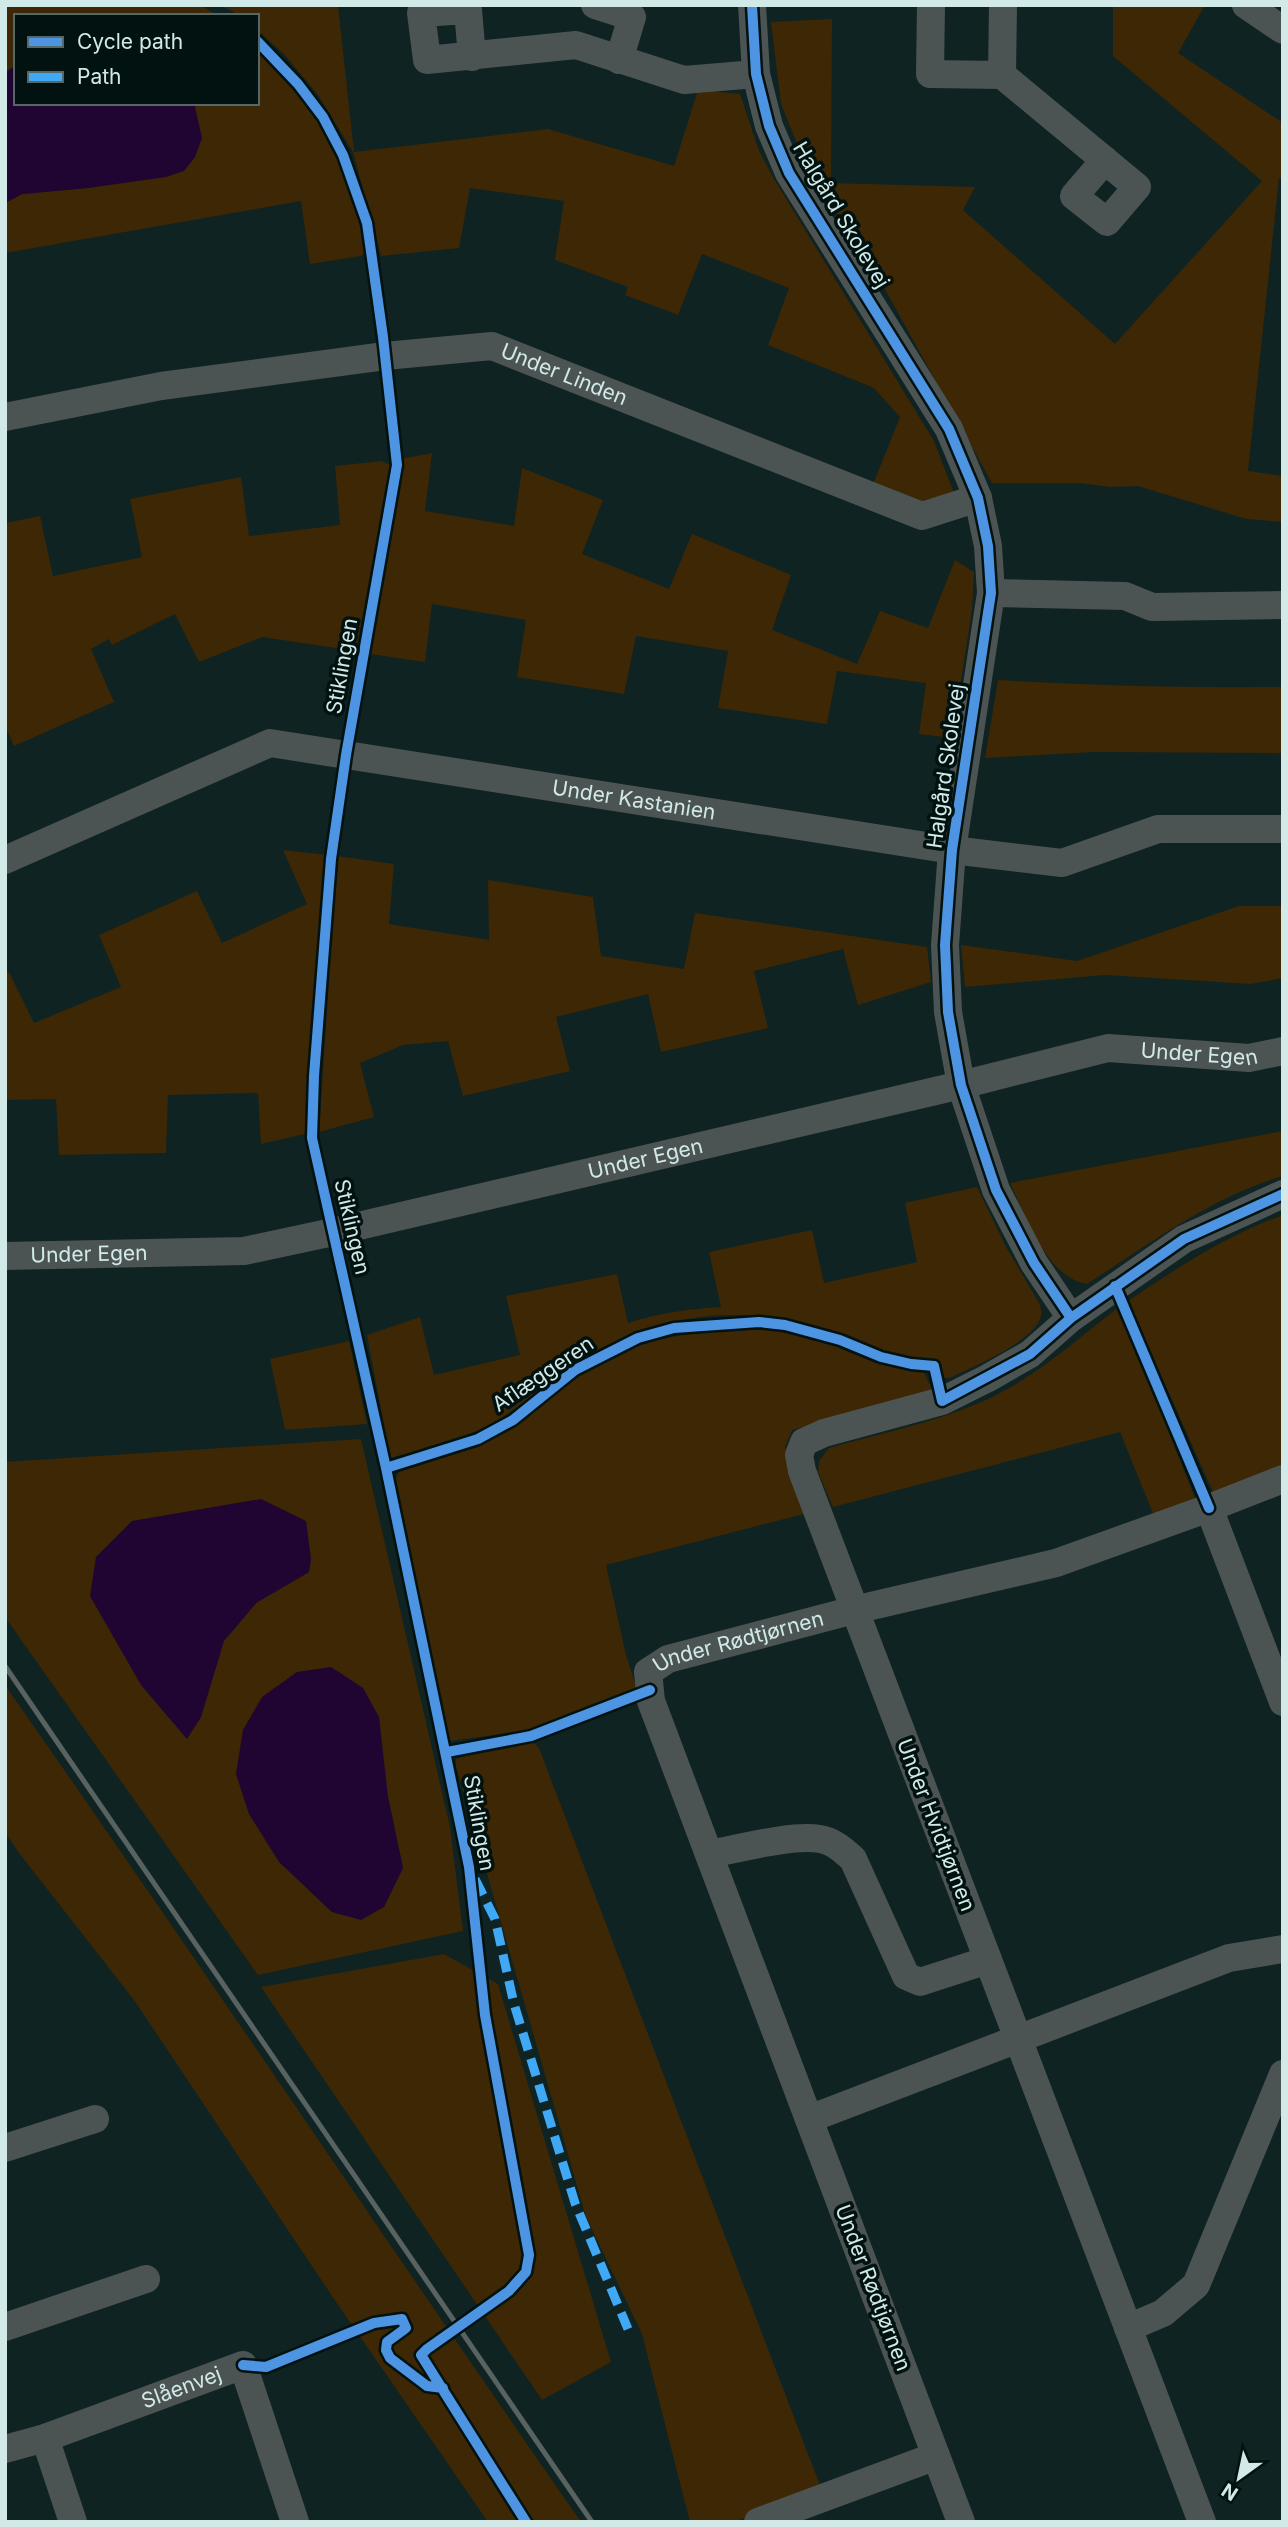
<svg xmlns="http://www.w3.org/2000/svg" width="1288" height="2527" font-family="Inter,sans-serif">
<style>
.green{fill:#3d2705;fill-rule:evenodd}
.water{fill:#200431}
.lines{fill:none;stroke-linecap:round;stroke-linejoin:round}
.minor{stroke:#4b5453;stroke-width:28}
.rail{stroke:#586261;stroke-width:5}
.quiet{stroke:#3fa9f5;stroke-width:9;stroke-dasharray:18 9;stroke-linecap:butt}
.cycleway-casing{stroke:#021211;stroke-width:15}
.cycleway{stroke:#4d94e3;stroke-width:10}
.labels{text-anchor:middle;stroke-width:7;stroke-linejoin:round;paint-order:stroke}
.street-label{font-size:21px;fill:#d1e9e7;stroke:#021211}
</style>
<rect width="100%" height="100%" fill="#0f2322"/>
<path class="green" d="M10,5H200L219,16H16V65L5,73V8Z
M220,5H338L354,152L548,129L674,166L698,90L740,94L759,151L774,179L934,441L954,493L922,502L874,482L900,417L874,388L768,345L789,288L702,254L678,315L625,295L628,287L555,260L564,201L470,188L459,248L381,256L353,152L318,95L284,54L257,30V16H241Z
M1113,5H1205L1178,53L1283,123V178H1279L1248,471L1283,476V522L1246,519L1138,486L1111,487L1079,483H992L870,262L808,171L781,104L771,22L832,19L831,183L975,187L963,210L1115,344L1262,181L1113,56Z
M257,48C281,69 305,95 321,123C344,162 355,208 367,251L361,256L310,264L301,201L5,253V203L22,194L88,188L196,108L194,103H257Z
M432,453L425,511L514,526L522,468L603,500L582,554L669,589L692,534L791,575L772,630L857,664L880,611L928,628L955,560L974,572L972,610L952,738L919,734L926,683L837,671L827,724L718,708L728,651L636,636L624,694L517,677L526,620L432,604L425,662L370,654L400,459Z
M381,461L391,465L356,651L262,637L199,662L175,614L112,645L109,639L91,649L114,702L14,746L5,725V523L40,516L53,576L142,557L130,499L241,477L249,536L340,525L335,466Z
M998,680C1093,686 1188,688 1283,687V753L1095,752L985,758Z
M283,850L327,855L305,1134L261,1144L258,1093L168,1095L166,1153L59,1155L56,1099L5,1100V974L9,972L34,1023L121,987L99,935L197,891L222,943L307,904Z
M337,856L394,864L389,924L489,940L488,880L593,897L601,956L684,969L695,913L927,947L931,982L858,1005L843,949L754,971L768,1028L661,1052L648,994L556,1017L570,1071L463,1096L448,1041L403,1045L360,1063L374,1117L319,1132Z
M1239,906H1283V978L1251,984L1105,975L965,987L961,945L1077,961Z
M1283,1131V1176C1211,1197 1149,1244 1087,1284C1047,1278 1026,1216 1010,1183Z
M977,1187L1005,1245L1039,1303C1041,1309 1043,1313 1040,1319C1031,1343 973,1366 950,1378H941L936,1360C916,1357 897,1355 878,1349C854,1342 831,1331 808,1324C785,1317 757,1315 734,1315C676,1314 610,1337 564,1371C537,1390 512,1415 481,1429C452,1443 420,1450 390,1458L367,1335L420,1317L434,1375L520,1355L506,1296L617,1274L628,1323C659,1313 688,1309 721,1307L709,1252L812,1230L824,1283L917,1262L905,1203Z
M1283,1215V1467L1213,1492L1128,1301C1177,1268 1227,1235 1283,1215Z
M1119,1307L1195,1498L1154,1516L1120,1432L833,1507L818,1472L819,1461L829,1448C882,1433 938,1422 988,1399C1036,1377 1077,1339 1119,1307Z
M745,1329L780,1331L831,1344L877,1363L923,1371L934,1393L792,1430L785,1447L808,1513L606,1565L626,1655L637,1689L526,1731L449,1741L394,1481L401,1469C431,1459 464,1451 492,1437C526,1420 552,1394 583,1373C631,1339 688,1332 745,1329Z
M349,1341L367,1424L285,1430L270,1359Z
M361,1439L450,1827L463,1931L258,1975L5,1617V1462ZM306,1521L309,1572L256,1603L224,1641ZM388,1797L403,1868L332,1912L309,1890Z
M5,1685C199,1962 388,2244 581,2522H488L332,2296L134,2000L19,1853L5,1832Z
M533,1742L539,1748L821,2488L734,2522H690L642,2334L586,2217L456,1766V1759L466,1756Z
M444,1954L498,1984L611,2362L542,2400L261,1987Z"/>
<path class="water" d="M16,65V103H194L202,138L195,157L184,171L166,177L88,188L22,194L5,203V73Z
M261,1499L306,1521L311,1559L309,1572L256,1603L224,1641L201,1717L187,1739L141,1685L90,1596L96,1557L132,1521Z
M331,1667L363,1688L379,1717L388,1797L403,1868L384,1907L361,1920L332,1912L279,1862L249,1814L236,1774L243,1730L262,1697L297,1672Z"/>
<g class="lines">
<g class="minor">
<path d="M595,5L632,17L619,60"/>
<path d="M752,5L756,74L769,126L789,173L949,429L978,498L988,546L991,593L952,850L945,945L948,1012L961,1085L996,1190L1034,1263L1071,1318"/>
<path d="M931,5L930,74L1002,75L1003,5"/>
<path d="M1246,5L1283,30"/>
<path d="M472,57L468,10L421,13L427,60L576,45L684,80L756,74"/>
<path d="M1002,75L1137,187L1107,222L1074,196L1105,160"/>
<path id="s1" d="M5,417L161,386L385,356L492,346L922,516L978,498"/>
<path d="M991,593L1125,596L1152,607L1283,605"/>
<path id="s2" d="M5,860L270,743L952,850L1062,863L1158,829H1283"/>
<path id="s3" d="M5,1256L244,1251L333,1232L961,1085L1108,1048L1249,1058L1283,1051"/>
<path d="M1209,1508L1283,1479"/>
<path d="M709,1854C738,1849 792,1834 820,1839C833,1841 843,1850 853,1859L906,1976L920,1982L988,1960"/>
<path d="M809,2119L1229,1958L1283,1949"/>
<path d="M5,2148L95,2119"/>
<path d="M5,2327L146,2279"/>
<path d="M1128,2328L1163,2313L1196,2285L1283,2074"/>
<path d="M45,2438L73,2522"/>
<path id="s4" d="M5,2449L45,2438L243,2365L295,2522"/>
<path d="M758,2522L936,2456"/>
<path id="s5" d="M961,2522L651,1701L648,1672L668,1659L854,1610L1056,1563L1209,1508L1283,1702"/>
<path d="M1202,2522L802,1471L799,1455L804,1442L824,1433L942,1401L988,1378L1030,1354L1071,1318L1184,1239L1283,1194"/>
</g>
<path class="rail" d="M5,1666L592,2522"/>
<path class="quiet" d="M475,1879L495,1919L514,2004L575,2203L628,2329"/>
<g class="cycleway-casing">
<path id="cycleway" d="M752,5L756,74L769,126L789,173L949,429L978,498L988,546L991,593L952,850L945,945L948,1012L961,1085L996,1190L1034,1263L1071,1318
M257,41L298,84L323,117L343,155L367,223L383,337L397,465L346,755L331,859L314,1076L312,1138L386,1468L469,1867L485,2015L529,2255L526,2272L509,2291L427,2349L421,2355L526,2522
M1115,1286L1209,1508
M386,1468L478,1439L513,1420L575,1370L638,1338L674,1328L759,1322L785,1325L840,1340L881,1357L911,1364L934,1366L942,1401L1030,1354L1071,1318L1184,1239L1283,1194
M447,1752L531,1736L650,1690
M243,2365L266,2367L374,2323L402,2319L406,2328L387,2342L386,2350L390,2358L427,2386L443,2388"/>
</g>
<use href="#cycleway" class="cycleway"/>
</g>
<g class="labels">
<g class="street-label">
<text transform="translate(841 215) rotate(59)" y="7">Halgård Skolevej</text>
<text dy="7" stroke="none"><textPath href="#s1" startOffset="570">Under Linden</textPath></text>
<text transform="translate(342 666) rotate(-80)" y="7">Stiklingen</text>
<text transform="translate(946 766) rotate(-82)" y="7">Halgård Skolevej</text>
<text dy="7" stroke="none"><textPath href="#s2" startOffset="658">Under Kastanien</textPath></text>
<text dy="7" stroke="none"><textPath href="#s3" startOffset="1218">Under Egen</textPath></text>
<text dy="7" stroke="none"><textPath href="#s3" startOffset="651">Under Egen</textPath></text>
<text transform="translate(352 1227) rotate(77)" y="7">Stiklingen</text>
<text dy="7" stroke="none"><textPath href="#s3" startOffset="84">Under Egen</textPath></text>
<text transform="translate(543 1374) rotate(-34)" y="7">Aflæggeren</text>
<text dy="7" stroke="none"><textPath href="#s5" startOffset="1003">Under Rødtjørnen</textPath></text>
<text transform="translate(479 1823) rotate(80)" y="7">Stiklingen</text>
<text transform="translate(936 1825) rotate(69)" y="7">Under Hvidtjørnen</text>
<text transform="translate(873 2288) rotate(69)" y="7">Under Rødtjørnen</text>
<text dy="7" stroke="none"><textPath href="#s4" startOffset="187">Slåenvej</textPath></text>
</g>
</g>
<rect width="1288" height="2527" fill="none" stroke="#d1e9e7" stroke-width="14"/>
<rect x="14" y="14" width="245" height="91" fill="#021211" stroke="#556867" stroke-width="2"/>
<rect x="28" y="37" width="35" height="10" fill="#4d94e3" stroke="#556867" stroke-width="2"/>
<text x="77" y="49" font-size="21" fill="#d1e9e7">Cycle path</text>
<rect x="28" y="72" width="35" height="10" fill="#3fa9f5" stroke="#556867" stroke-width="2"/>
<text x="77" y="84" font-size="21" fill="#d1e9e7">Path</text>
<g transform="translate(1239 2478) rotate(213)" stroke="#021211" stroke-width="5" paint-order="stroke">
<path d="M0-5L12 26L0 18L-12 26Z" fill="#d1e9e7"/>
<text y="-10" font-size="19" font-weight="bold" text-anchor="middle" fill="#d1e9e7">N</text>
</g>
</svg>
